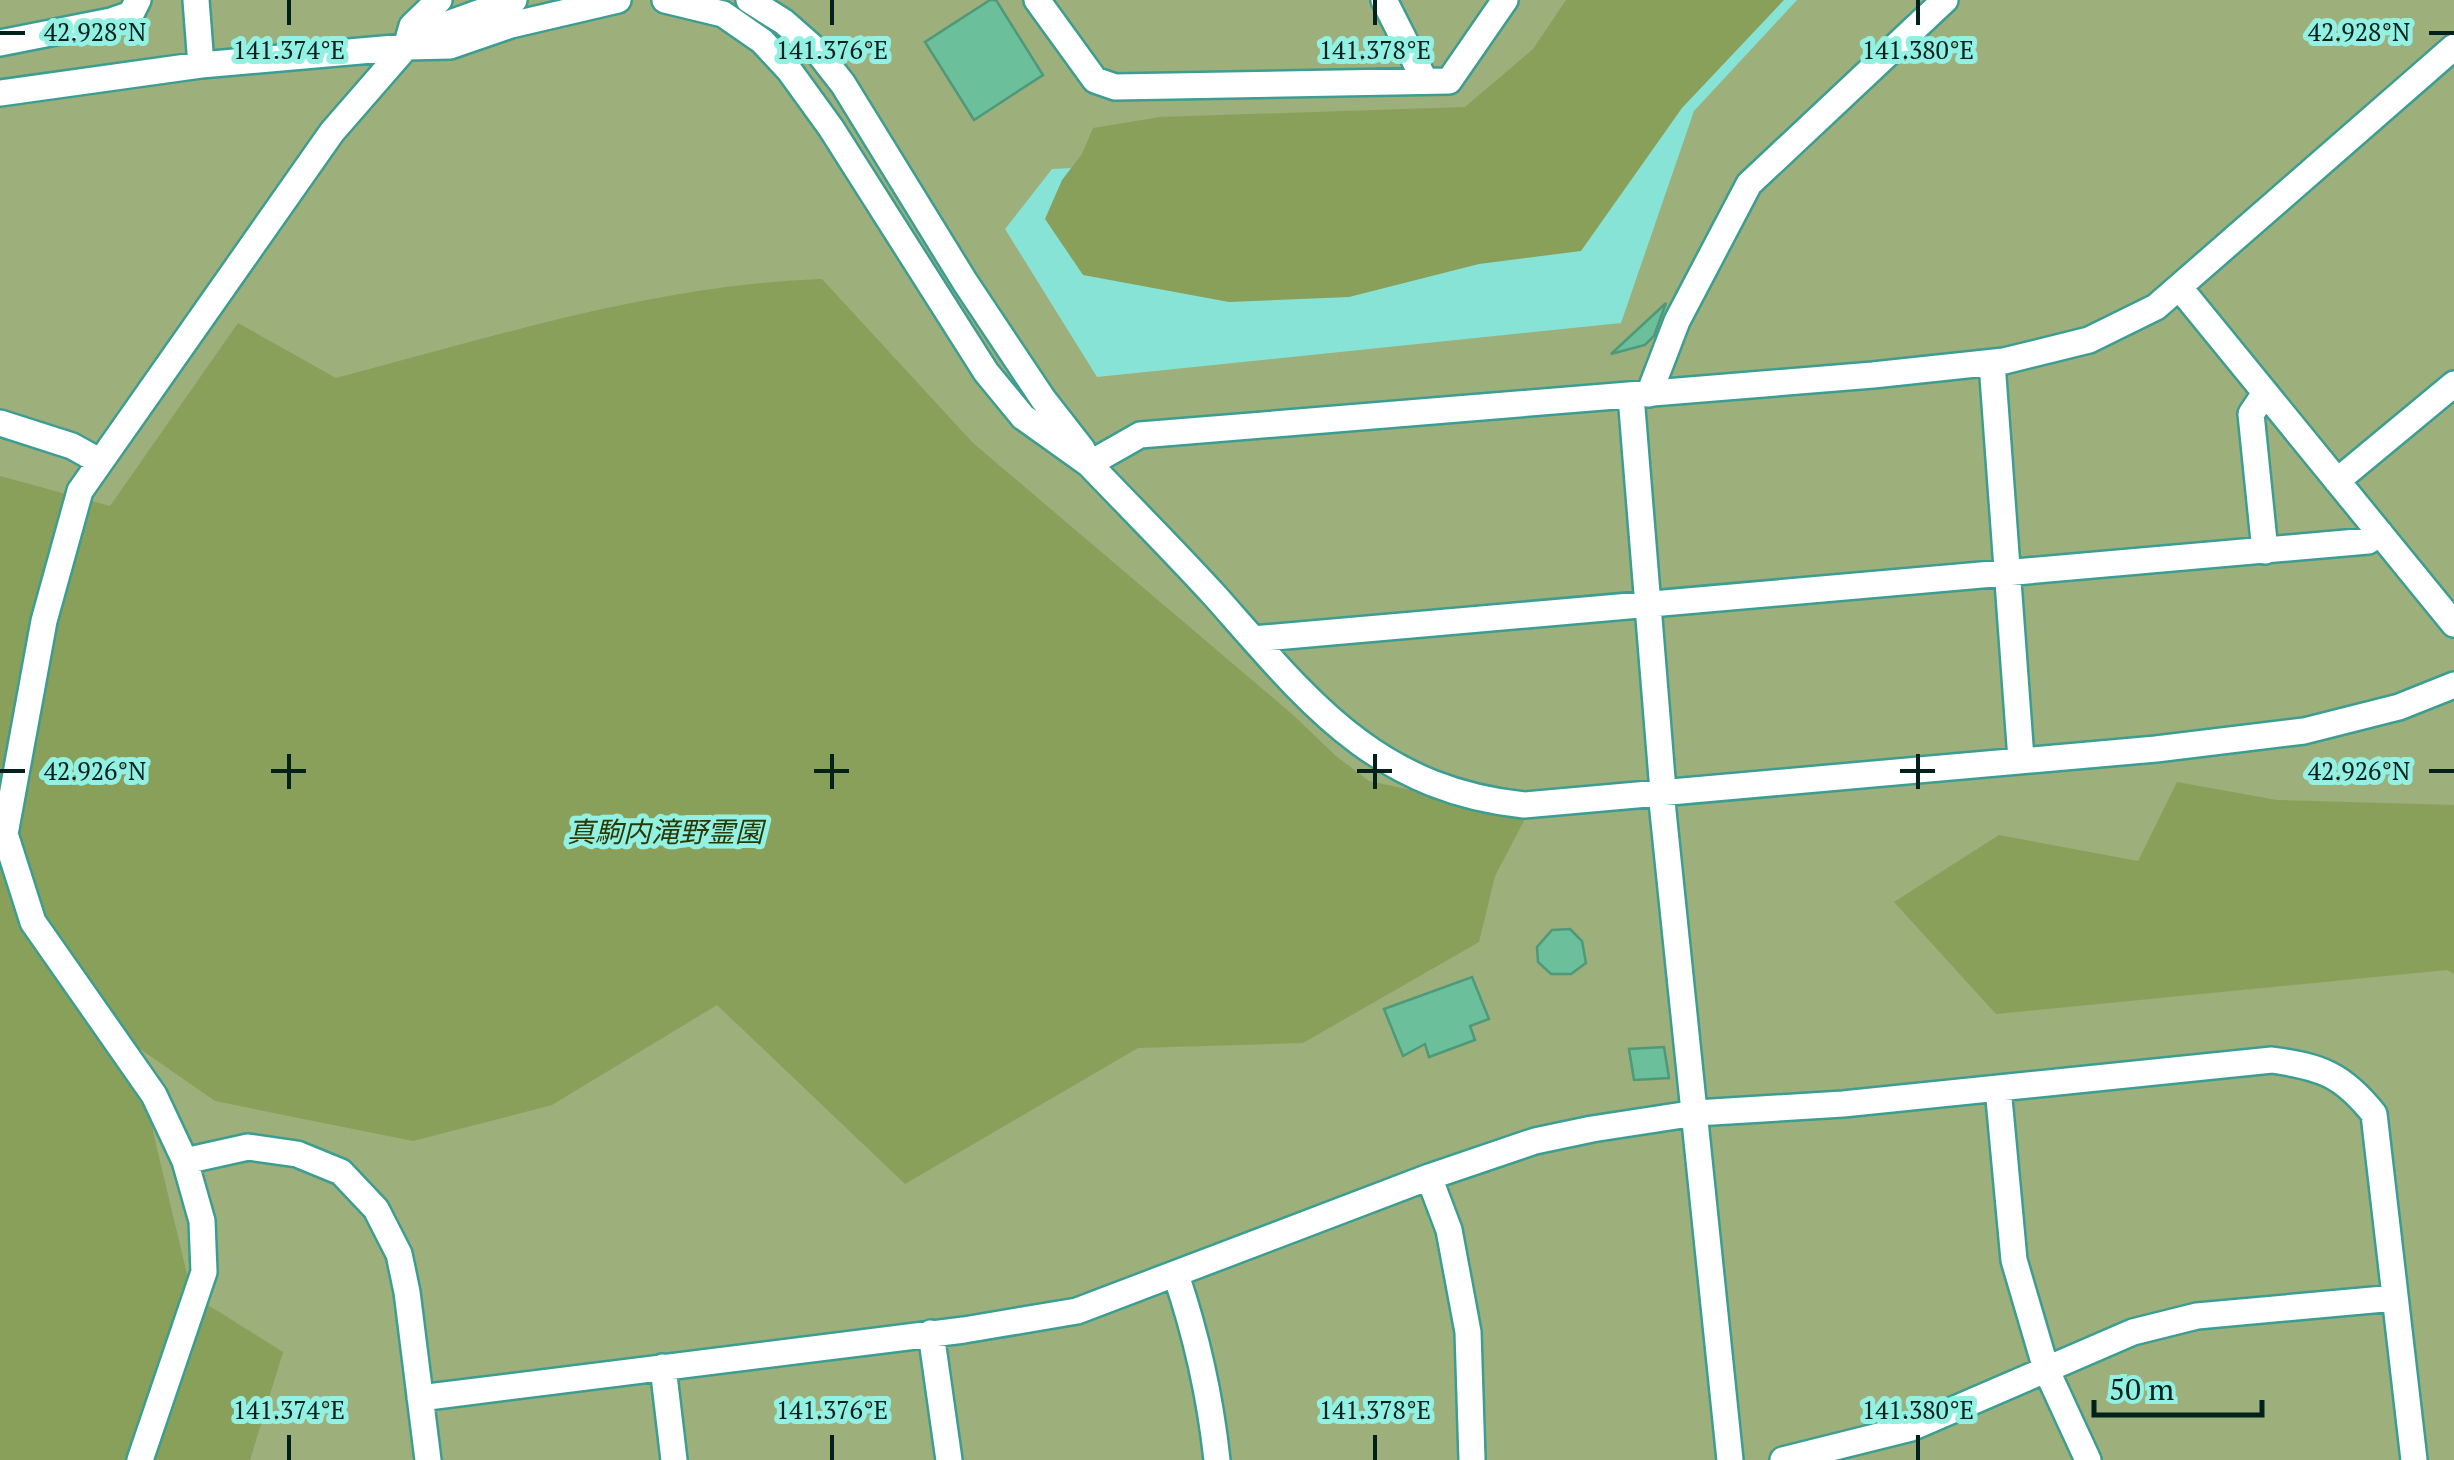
<svg xmlns="http://www.w3.org/2000/svg" width="2454" height="1460" font-family="'PT Serif','Noto Sans JP',serif">
<style>
.green{fill:#9daf7b}
.forest{fill:#89a05a}
.building{fill:#6bbf9a;stroke:#4d9979;stroke-width:2.5}
.lines{fill:none;stroke-linecap:round;stroke-linejoin:round}
.minor-casing{stroke:#3c9d91;stroke-width:30}
.minor{stroke:#fff;stroke-width:25}
.ticks{fill:none;stroke:#02211d;stroke-width:4}
.labels{text-anchor:middle;stroke-width:10;stroke-linejoin:round;paint-order:stroke}
.park-label{font-size:28px;font-style:italic;fill:#2b3902;stroke:#93f1e3}
.ticks-label{font-size:25px;text-anchor:middle;fill:#02211d;stroke:#93f1e3;stroke-width:10;stroke-linejoin:round;paint-order:stroke}
</style>
<rect width="100%" height="100%" fill="#86e3d6"/>
<path class="green" d="M0,0H1586L1481,128L1189,162L1052,169L1005,229L1097,377L1621,323L1694,111L1797,0H2454V1460H125L0,510Z"/>
<path class="forest" d="M1566,0H1784L1682,108L1581,251L1479,264L1349,297L1229,302L1083,275L1045,219L1062,180L1082,154L1093,128L1160,117L1465,107L1533,49Z
M822,279L973,443L1292,714L1336,756L1369,781L1527,815L1495,876L1479,942L1303,1043L1138,1048L905,1184L717,1005L552,1105L413,1141L215,1101L140,1049L154,1136L192,1295L283,1352L250,1460H0V476L110,506L238,323L336,378C496,336 655,285 822,279Z
M2177,782L2277,800L2454,805V974L2447,970L1996,1014L1894,902L1999,835L2138,861Z"/>
<path class="building" d="M990,0H996L1043,75L974,120L925,42Z
M1666,303L1654,336L1645,345L1611,354Z
M1570,929L1582,941L1586,963L1571,974H1551L1538,962L1537,947L1552,930Z
M1472,977L1489,1019L1470,1026L1475,1040L1429,1057L1425,1044L1403,1056L1384,1009Z
M1664,1047L1669,1078L1634,1080L1629,1049Z"/>
<g class="lines">
<g class="minor-casing">
<path id="minor" d="M196,0L201,65
M665,0L723,14L762,41L789,70L831,128L986,372L1023,417L1089,464L1082,449L1043,399L965,282L843,84L818,52L784,22L749,0
M1037,0L1095,80L1115,87L1449,81L1505,0
M1384,0L1425,81
M0,43L111,21L131,14L138,0
M406,47L412,26L439,0
M2454,47L2156,307L2089,340L2004,361L1873,375L1140,435L1089,464C1131,508 1175,552 1216,597C1309,702 1375,789 1524,805L2156,749L2304,731L2399,707L2454,685
M0,93L201,65L406,47L450,46L511,25L618,0
M2179,287L2454,624
M1992,363L2021,759
M1649,394L1677,321L1749,184L1945,0
M1631,396L1663,791
M0,423L72,446L99,461
M2337,481L2454,384
M2265,551L2251,414L2265,393
M1253,639L2368,541L2380,533
M1661,792L1730,1460
M1998,1088L2014,1260L2046,1369L2088,1460
M185,1161L248,1147L297,1154L341,1172L376,1209L399,1254L407,1292L428,1460
M1429,1177L1449,1230L1468,1332L1472,1460
M1176,1275C1197,1337 1210,1395 1217,1460
M931,1333L949,1460
M663,1367L674,1460
M420,1398L964,1330L1077,1311L1429,1177L1535,1141L1592,1129L1696,1113L1843,1104L2272,1060C2321,1067 2342,1074 2374,1114L2414,1460
M140,1460L204,1272L202,1221L185,1161L154,1095L33,922L5,834L44,621L80,491L332,132L406,47L442,26L514,0
M1783,1460L1911,1428L2133,1332L2197,1316L2395,1298"/>
</g>
<use href="#minor" class="minor"/>
</g>
<path class="ticks" d="M289,0V25M832,0V25M1375,0V25M1918,0V25M0,33H25M2429,33H2454M289,754V789M832,754V789M1375,754V789M1918,754V789M0,771H25M271,771H306M814,771H849M1357,771H1392M1900,771H1935M2429,771H2454M289,1435V1460M832,1435V1460M1375,1435V1460M1918,1435V1460"/>
<g class="labels">
<g class="park-label">
<text x="665" y="842">真駒内滝野霊園</text>
</g>
</g>
<g class="ticks-label">
<text x="95" y="41">42.928°N</text>
<text x="2359" y="41">42.928°N</text>
<text x="289" y="59">141.374°E</text>
<text x="832" y="59">141.376°E</text>
<text x="1375" y="59">141.378°E</text>
<text x="1918" y="59">141.380°E</text>
<text x="95" y="780">42.926°N</text>
<text x="2359" y="780">42.926°N</text>
<text x="289" y="1419">141.374°E</text>
<text x="832" y="1419">141.376°E</text>
<text x="1375" y="1419">141.378°E</text>
<text x="1918" y="1419">141.380°E</text>
</g>
<path d="M2094 1400v15h168v-15" fill="none" stroke="#02211d" stroke-width="5"/>
<text x="2109" y="1400" font-size="30" fill="#02211d" stroke="#93f1e3" stroke-width="8" paint-order="stroke">50 m</text>
</svg>
